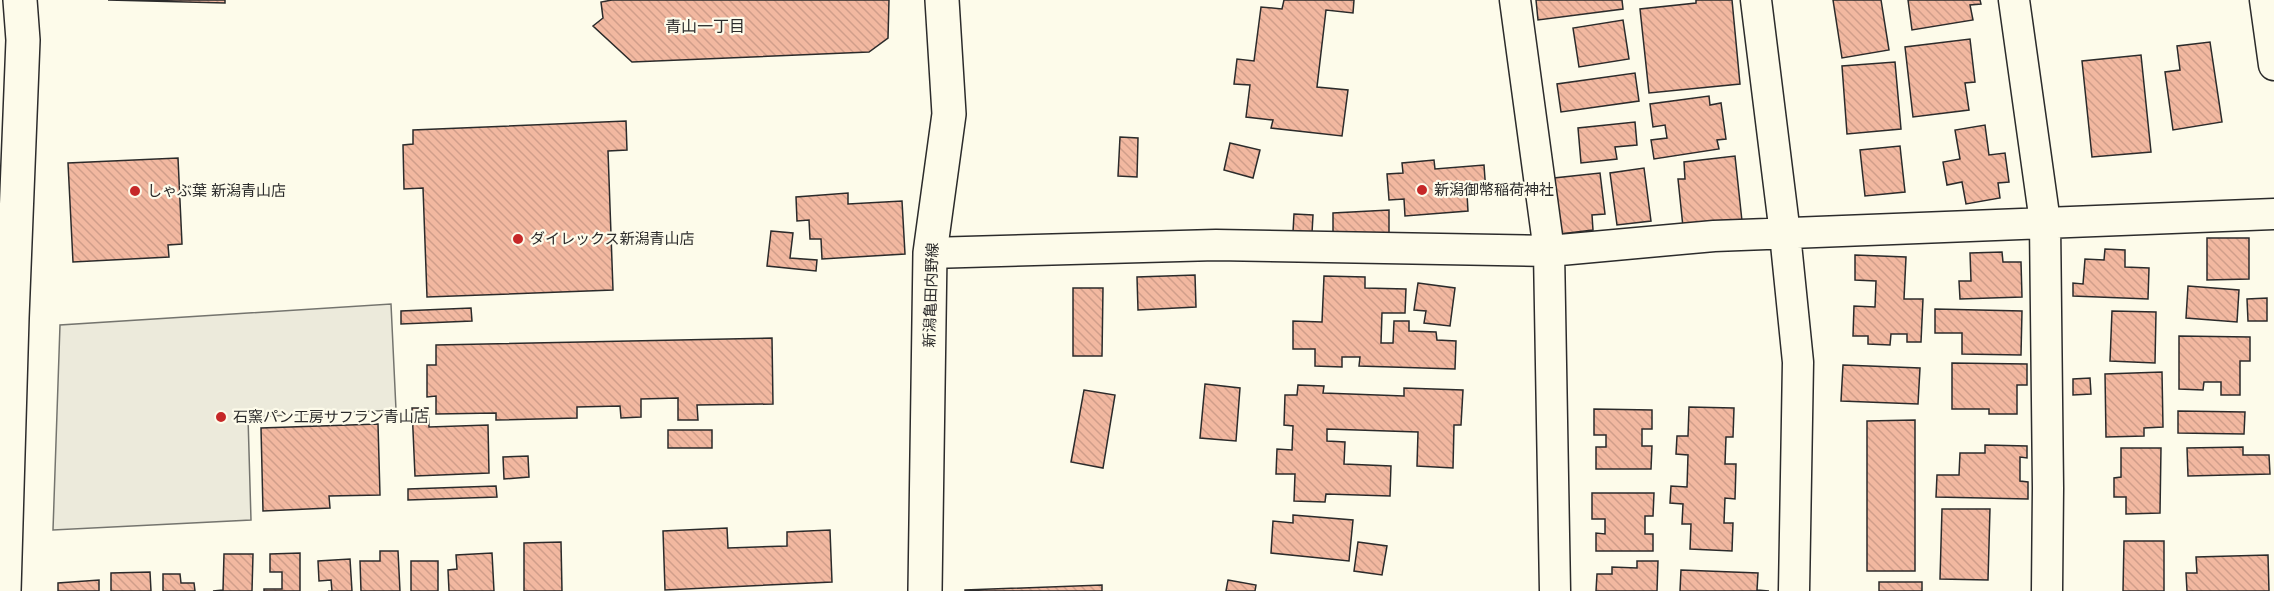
<svg xmlns="http://www.w3.org/2000/svg" width="2274" height="591" font-family="'Fira Sans','Noto Sans JP',sans-serif">
<style>
.parking{fill:#eceadb;stroke:#74746e;stroke-width:1.5}
.building{fill:url(#building-back-hatch);stroke:#2b2b2b;stroke-width:1.5}
.lines{fill:none;stroke-linecap:round;stroke-linejoin:round}
.minor-casing{stroke:#2b2b2b;stroke-width:33}
.tertiary-casing{stroke:#2b2b2b;stroke-width:36}
.primary-casing{stroke:#2b2b2b;stroke-width:36}
.minor{stroke:#fdfbea;stroke-width:30}
.tertiary{stroke:#fdfbea;stroke-width:33}
.primary{stroke:#fdfbea;stroke-width:33}
.poi-dot{fill:#c62828;stroke:#fdfbea;stroke-width:2}
.labels{text-anchor:middle;stroke-width:4.5;stroke-linejoin:round;paint-order:stroke}
.poi-label{font-size:15px;fill:#2b2b2b;stroke:#fdfbea;text-anchor:start}
.street-label{font-size:15px;fill:#2b2b2b;stroke:#fdfbea}
.neighbourhood-label{font-size:16px;fill:#2b2b2b;stroke:#fdfbea}
</style>
<defs>
<pattern id="building-back-hatch" width="6" height="6" patternUnits="userSpaceOnUse" patternTransform="scale(1.5)"><rect width="6" height="6" fill="#f2b8a0"/><path d="M-1 5l2 2M0 0l6 6M5-1l2 2" fill="none" stroke="#d09e8a"/></pattern>
</defs>
<rect width="100%" height="100%" fill="#fdfbea"/>
<path class="parking" d="M391,304L396,410L248,417L251,520L53,530L60,325Z"/>
<path class="building" d="M108,0H225V3Z
M612,0H889L888,38L869,52L632,62L593,26L603,18L601,2Z
M1284,0H1354L1353,13L1326,10L1317,87L1348,90L1342,136L1271,128L1273,120L1246,117L1250,85L1234,84L1237,59L1254,61L1261,7L1282,9Z
M1536,0H1622L1623,9L1538,20Z
M1696,0H1732L1740,84L1649,93L1640,9L1696,3Z
M1833,0H1881L1889,50L1842,58Z
M1908,0H1980L1981,4L1970,5L1973,20L1912,30Z
M1623,20L1629,59L1579,67L1573,28Z
M1970,39L1975,82L1965,83L1969,110L1913,117L1905,47Z
M2210,42L2222,122L2173,130L2165,72L2180,70L2177,46Z
M2141,55L2151,152L2092,157L2082,61Z
M1895,62L1901,129L1847,134L1842,66Z
M1635,73L1639,101L1561,112L1557,84Z
M1709,96L1710,105L1721,103L1726,139L1717,140L1719,149L1654,159L1651,140L1667,138L1665,125L1653,127L1650,104Z
M626,121L627,150L608,151L613,290L427,297L423,188L404,189L403,145L413,144V130Z
M1635,122L1637,145L1615,147L1617,159L1581,163L1578,128Z
M1985,125L1989,155L2005,153L2009,182L1998,183L2000,198L1966,204L1962,182L1947,185L1943,162L1960,159L1955,130Z
M1120,137L1138,138L1137,177L1118,176Z
M1230,143L1260,150L1253,178L1224,170Z
M1900,146L1905,192L1865,196L1860,150Z
M1735,156L1742,221L1683,227L1678,179H1685L1684,162Z
M178,158L182,244L168,245L169,257L73,262L68,163Z
M1434,160L1435,169L1484,165L1486,193L1467,194L1468,211L1405,216L1404,199L1389,200L1387,174L1403,173L1402,163Z
M1644,168L1651,221L1617,225L1610,173Z
M1600,173L1605,214L1592,215L1593,230L1560,234L1554,178Z
M848,193V204L902,201L905,254L822,259L821,239H810L809,220L797,221L796,197Z
M1389,210V233L1333,234V213Z
M1294,214L1313,215L1312,233L1293,232Z
M771,231L793,233L790,258L817,260L816,271L767,266Z
M2207,238H2249V279L2207,280Z
M2105,249L2125,250V267L2149,268L2148,299L2073,296V283L2083,284L2085,259L2104,260Z
M2002,252L2003,262H2021L2022,297L1960,299L1959,281H1971L1970,253Z
M1855,255L1906,257L1904,299H1923L1921,342H1907V334H1891L1890,345L1868,344V336H1853L1854,306L1875,307L1876,281L1855,280Z
M1195,275L1196,307L1138,310L1137,277Z
M1324,276L1365,277V288L1406,289L1405,313H1382L1381,343H1393L1394,321H1409V331L1436,332L1437,340L1456,341L1455,369L1359,366L1360,357H1342V367L1315,366V349H1293V321L1322,322Z
M1418,283L1455,288L1450,326L1424,323L1426,311L1414,310Z
M2188,286L2239,290L2237,322L2186,318Z
M1073,288H1103L1102,356H1073Z
M2267,298V321H2248L2247,299Z
M471,308L472,321L401,324V311Z
M1935,309L2022,311L2021,355L1962,354V333H1935Z
M2112,311L2156,312L2155,363L2110,361Z
M2179,336L2250,337V361H2240V395H2221V382H2204L2203,390L2179,389Z
M772,338L773,404L697,405L698,420H678V398L641,399V417L621,418L620,406L577,407V418L496,420V413L436,414V396L427,397V365H436V345Z
M1952,363L2027,364V385H2017V414H1989V409H1952Z
M1843,365L1920,368L1918,404L1841,401Z
M2162,372L2163,427L2144,428V436L2106,437L2105,374Z
M2090,378L2091,394L2073,395V379Z
M1205,384L1240,388L1236,441L1200,438Z
M1298,385L1324,386L1323,393L1404,396V388L1463,390L1461,425H1454L1453,468L1417,466L1418,432L1327,429V441L1345,442L1344,464L1391,466L1390,496L1326,494L1325,502L1294,501L1295,474H1276L1277,449L1292,450L1293,426L1284,425L1285,395H1297Z
M1084,390L1115,395L1103,468L1071,462Z
M1689,407L1734,408L1733,437H1726L1725,464H1736L1735,499L1725,498L1724,523H1733L1732,551L1690,549L1691,524H1682L1683,504L1670,503L1671,486L1687,487L1688,455L1676,454L1677,436H1688Z
M412,408H428L429,427L488,425L489,473L415,476Z
M1594,409L1652,410V429H1642V446H1652L1651,469H1596V447H1606V435H1594Z
M2178,411L2245,412L2244,434L2178,433Z
M1915,420V571H1867V421Z
M378,424L380,495L329,496L330,508L263,511L261,428Z
M668,430H712V448H668Z
M1985,445L2027,446V458L2020,457V481L2028,482V499L1936,497L1937,475H1959L1960,453H1985Z
M2243,447V455H2269L2270,474L2188,476L2187,448Z
M2121,448H2161L2160,513L2126,514V497H2114V478L2121,477Z
M528,456L529,477L504,479L503,457Z
M496,486L497,497L408,500V489Z
M1592,493H1654L1653,516H1645V534H1653V551H1596V533L1605,534V519H1592Z
M1942,509H1990L1988,580L1940,579Z
M1293,515L1353,520L1349,561L1271,553L1273,521L1293,523Z
M727,528L728,548L787,546V532L830,530L832,582L665,590L663,531Z
M2124,541H2164V591H2123Z
M561,542L562,591H524V543Z
M1358,542L1387,546L1382,575L1354,571Z
M380,551H398L400,591H361L360,561H380Z
M300,553V591H264V589H282V572H270V554Z
M492,553L494,591H449L448,570L457,569L456,555Z
M224,554H253L252,591H213L223,590Z
M2268,555L2269,591H2187L2186,573H2197L2196,557Z
M350,559L352,591H328H332L331,580L319,581L318,561Z
M411,561H438V591H411Z
M1637,561H1658L1657,591H1596L1597,574H1612V567L1637,568Z
M1681,570L1758,573L1757,590L1769,591H1680Z
M150,572L151,591H111V573Z
M163,574H180L181,583H194L195,591H163Z
M99,580V591H58V583Z
M1228,580L1256,585L1255,591H1226Z
M1879,582H1922V591H1879Z
M1102,585V591H965V590Z"/>
<g class="lines">
<g class="minor-casing">
<path id="minor" d="M1515,0L1549,251L1555,591
M1756,0L1785,234L1798,362L1794,591
M2014,0L2045,222L2048,488L2047,591
M2265,0L2274,65
M930,253L1216,245L1549,251L1714,236L2274,214"/>
</g>
<g class="tertiary-casing">
<path id="tertiary" d="M4,591L12,318L23,40L20,0"/>
</g>
<g class="primary-casing">
<path id="primary" d="M925,591L930,253L949,114L942,0"/>
</g>
<use href="#minor" class="minor"/>
<use href="#tertiary" class="tertiary"/>
<use href="#primary" class="primary"/>
</g>
<g class="poi-dot">
<circle cx="1422" cy="190" r="6"/>
<circle cx="135" cy="191" r="6"/>
<circle cx="518" cy="239" r="6"/>
<circle cx="221" cy="417" r="6"/>
</g>
<g class="labels">
<g class="poi-label">
<text x="1434" y="195">新潟御幣稲荷神社</text>
<text x="147" y="196">しゃぶ葉 新潟青山店</text>
<text x="530" y="244">ダイレックス新潟青山店</text>
<text x="233" y="422">石窯パン工房サフラン青山店</text>
</g>
<g class="street-label">
<text transform="translate(931 295) rotate(-88)" y="5">新潟亀田内野線</text>
</g>
<g class="neighbourhood-label">
<text x="705" y="32">青山一丁目</text>
</g>
</g>
</svg>
